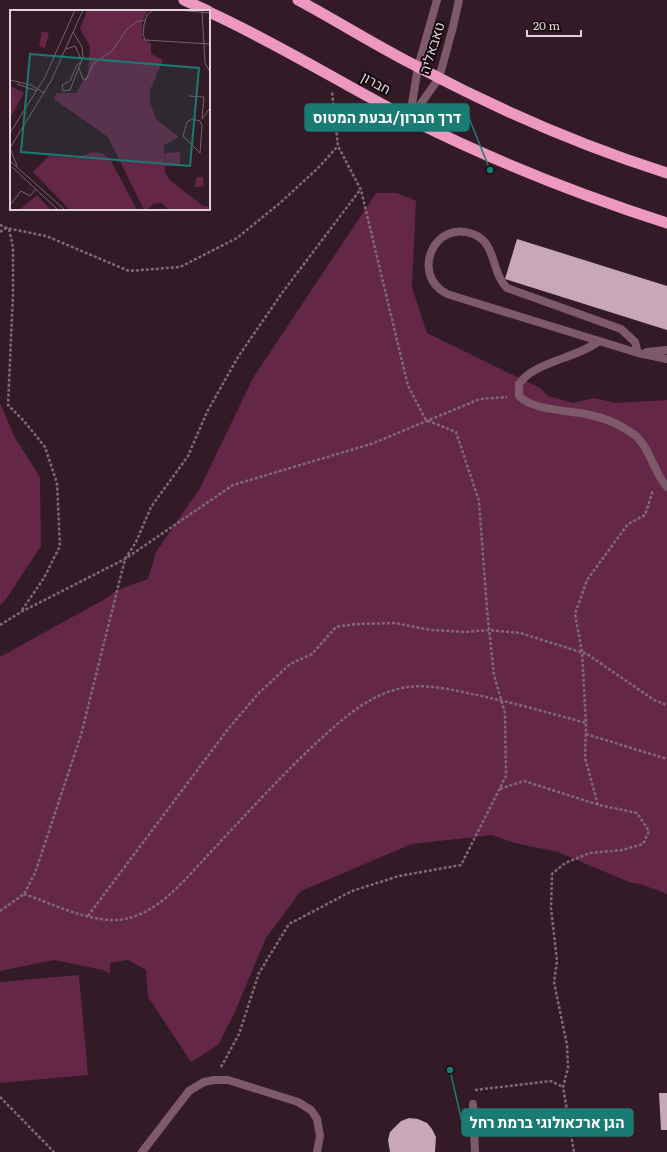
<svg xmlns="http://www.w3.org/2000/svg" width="667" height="1152" font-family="Literata,Heebo,serif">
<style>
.green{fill:#642747}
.building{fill:#c8a8b6}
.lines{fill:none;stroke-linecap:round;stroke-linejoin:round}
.path{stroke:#806b75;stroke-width:2.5;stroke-dasharray:3 2;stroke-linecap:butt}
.service{stroke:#7e596a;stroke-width:8}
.tertiary{stroke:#7e596a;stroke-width:8}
.trunk{stroke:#ec98c0;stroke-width:11}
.labels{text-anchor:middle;stroke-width:4;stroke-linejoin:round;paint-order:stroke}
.street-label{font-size:14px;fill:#e2d1d8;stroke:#13090d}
.inset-road{fill:none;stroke:#78636d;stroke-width:1}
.view{fill:#1a7b73;fill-opacity:0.15;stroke:#1a7b73;stroke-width:2}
.inset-edge{fill:none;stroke:#e2d1d8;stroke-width:2}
.leader{fill:none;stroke:#1a7b73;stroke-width:1.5}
.callout-dot{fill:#1a7b73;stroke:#13090d;stroke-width:1.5}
.callout{fill:#1a7b73;stroke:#1a7b73;stroke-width:1.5}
.callout-label{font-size:15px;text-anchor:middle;font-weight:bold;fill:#fff}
</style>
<rect width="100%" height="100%" fill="#321a26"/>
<path class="green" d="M376,193H397L416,201L412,287L427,333L540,388L548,396L573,403L594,398L615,403L667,400V894L640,884L631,883L558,852L515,843L492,835L412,844L301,891L266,938L234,1014L218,1045L191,1062L148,997L146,970L128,960L110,963V974L103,970L54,960L0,971V657L105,599L117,590L148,579L156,552L200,488L253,378Z
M0,403L15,438L40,477L41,546L4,602L0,605Z
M79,975L88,1075L0,1083V982Z"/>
<path class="building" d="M517,239L667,286V330L505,279Z
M659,1093H667V1130H661Z
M409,1118L418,1119L427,1123L432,1129L436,1137L435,1152H390L388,1140L390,1132L401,1121Z"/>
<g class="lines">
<path class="path" d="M0,225L9,229L13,247V294L8,405L24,421L45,447L57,483L60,546L44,578L22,610
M0,232L6,228L46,236L129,271L180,267L237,238L280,203L318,168L338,146
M0,625L21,612L125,559L233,485L371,444L480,399L507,397
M586,734L667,759
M500,789L524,781L599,805L637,813L649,831L643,844L622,850L590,853L565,863L552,874L551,908L557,961L554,982L567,1045L568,1068L563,1087L574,1152
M598,805L585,758L586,723L582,652L575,614L587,580L628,524L645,515L653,490
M24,894C53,904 99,927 129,918C160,910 185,880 206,857C241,820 275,782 312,747C338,723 365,696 402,688C426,683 453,690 477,695C514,703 550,713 586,723
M0,911L24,894L35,873L81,735L125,559L136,542L151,507L188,456L207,412L238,357L282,293L360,190
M88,916L229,728L258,694L290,664L312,654L336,627L355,624L395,623L430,630L466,632L489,630L520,633L587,654L654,700L667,705
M221,1067L239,1034L259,973L289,924L352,891L399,876L461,865L506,776L505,713L494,675L487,610L479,501L456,432L426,420L408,386L361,190L338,146L332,92
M475,1090L551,1081L563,1087
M0,1097L54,1152"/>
<path class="service" d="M599,341C576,359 535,361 519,384V396C534,411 569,410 590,415C605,418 619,424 632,433C650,445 653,472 667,487
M647,352L667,350
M638,353L635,342L621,329L507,288C491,273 497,243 473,234C434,219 410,275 447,294L638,353L667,359
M473,1104L475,1152
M142,1152L189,1091L204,1082L214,1080H228L298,1102L311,1110L317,1119L320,1136L317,1152"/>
<path class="tertiary" d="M410,116L418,67L437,0
M410,119L439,78L453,27L459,0"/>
<path class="trunk" d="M184,0L208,11
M298,0C339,22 378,47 420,68C499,110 582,146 667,173
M209,12C279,44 344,85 412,120C494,161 580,195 667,223"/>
</g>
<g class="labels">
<g class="street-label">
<text transform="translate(432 48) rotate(-72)" y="5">טאבאליה</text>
<text transform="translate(376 83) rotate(29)" y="5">חברון</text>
</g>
</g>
<g transform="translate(10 10)">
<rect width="200" height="200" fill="#321a26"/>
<path d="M77,0H138L132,12V28L141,34V44L153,50L140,80V92L146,109L169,127L154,135L155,163L160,170L193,196H198L200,200H158L152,193L143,194L137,200H134L98,127L44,89L46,83H66L78,63L80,37L70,19ZM32,21L39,23L35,38L29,36ZM0,76L14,83L0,108ZM82,142L92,143L100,149L127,200H60L23,162L39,146L67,148ZM170,142V156H155V143ZM187,167H193L194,176L184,177ZM27,185L41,200H10L16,194Z" fill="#642747"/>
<path class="inset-road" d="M143,0L137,5L134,15L133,24L135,30L200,34M168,0L200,3M192,0L195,53L200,62M63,22L72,37L73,47L71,52L60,80L53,81L52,75L60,71L67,55L71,52M56,39L65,36L71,49M69,58L73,69L76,70L83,54L102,41L117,19L126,12L135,10M0,70L21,75L34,83M7,74L27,81M179,86L194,87L192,109M182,109L190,111L192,115L190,143L173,126L177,112ZM192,109L200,98M0,123L35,67L65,0M0,138L41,71L73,0M0,138L7,156M0,151L55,200M2,157L48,200M0,195L11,181L20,186L26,179"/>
<path class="view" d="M20,44L189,58L180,156L11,142Z"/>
<rect width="200" height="200" class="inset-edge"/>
</g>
<path class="leader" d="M490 170L469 118M450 1070L462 1122"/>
<g class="callout-dot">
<circle cx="490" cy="170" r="4"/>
<circle cx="450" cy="1070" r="4"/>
</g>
<g class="callout">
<rect x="305" y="104" width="164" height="27" rx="4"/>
<rect x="462" y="1109" width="171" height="27" rx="4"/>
</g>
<g class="callout-label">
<text x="387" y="123">דרך חברון/גבעת המטוס</text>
<text x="547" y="1128">הגן ארכאולוגי ברמת רחל</text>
</g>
<path d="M527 30v6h54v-6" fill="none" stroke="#e2d1d8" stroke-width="2"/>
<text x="533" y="30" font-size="12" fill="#e2d1d8" stroke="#13090d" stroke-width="3" paint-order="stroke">20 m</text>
</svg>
